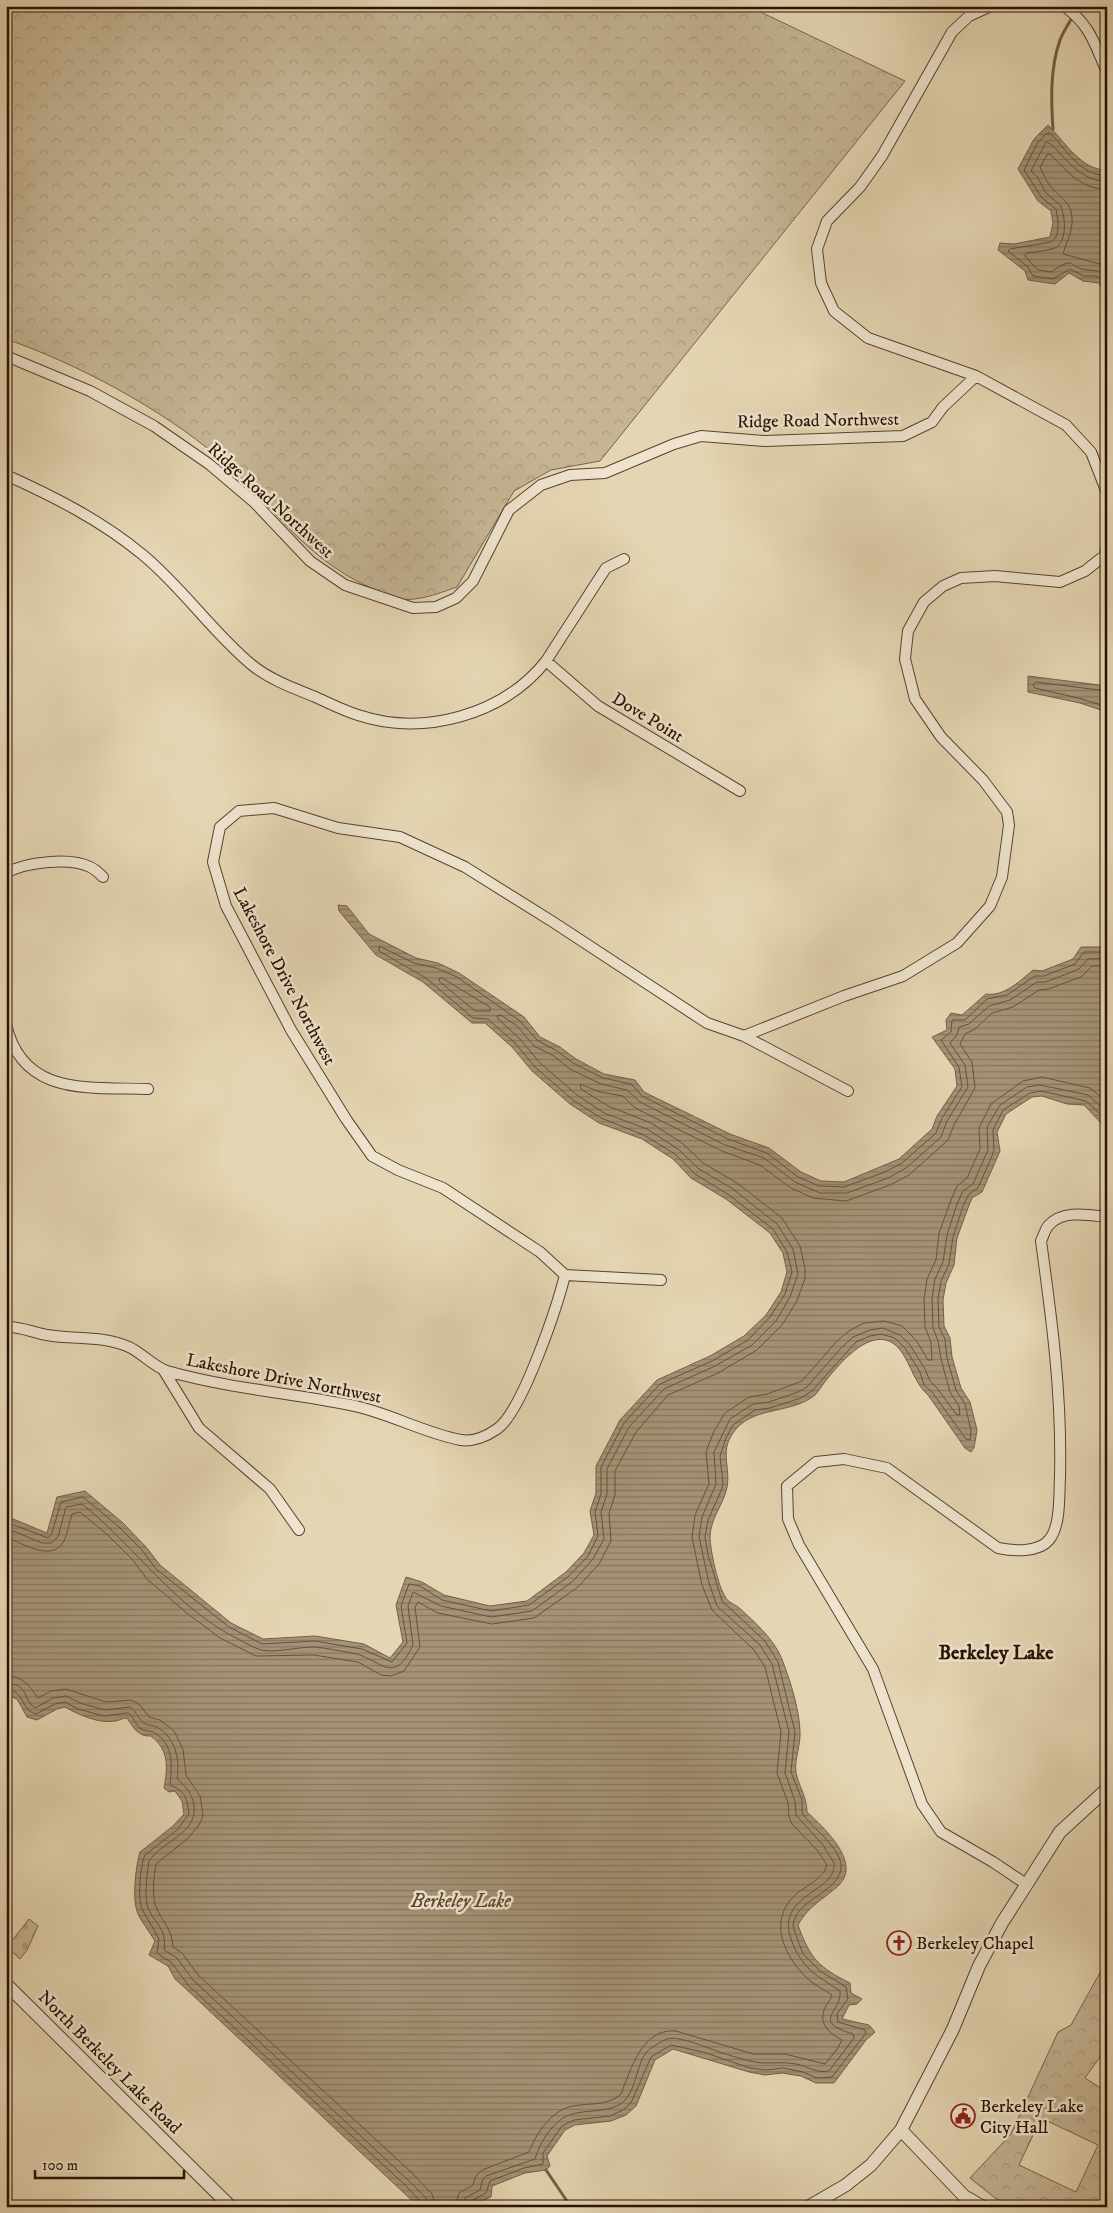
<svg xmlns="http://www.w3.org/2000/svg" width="1113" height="2213" font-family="'IM FELL DW Pica',serif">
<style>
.forest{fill:url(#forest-crowns);stroke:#76634c;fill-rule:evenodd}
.cemetery{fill:url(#cemetery-stones);stroke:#76634c}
.water{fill:url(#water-rules);stroke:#735f49}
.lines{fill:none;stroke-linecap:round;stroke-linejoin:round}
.shore{stroke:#66523d;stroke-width:1}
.stream{stroke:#735f49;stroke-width:3}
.minor-casing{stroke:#57422f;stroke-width:12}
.tertiary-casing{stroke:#57422f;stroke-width:14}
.minor{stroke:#eee4ce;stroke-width:10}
.tertiary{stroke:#eee4ce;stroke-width:12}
.labels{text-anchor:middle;stroke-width:5;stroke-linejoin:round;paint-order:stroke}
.street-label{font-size:18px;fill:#281103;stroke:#eee4ce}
.poi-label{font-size:18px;fill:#281103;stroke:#eee4ce;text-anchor:start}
.water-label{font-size:19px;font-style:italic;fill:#5a4531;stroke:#eee4ce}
.quarter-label{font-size:20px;font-weight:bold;fill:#281103;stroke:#eee4ce}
</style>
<defs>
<pattern id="forest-crowns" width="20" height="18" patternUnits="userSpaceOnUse" patternTransform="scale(1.25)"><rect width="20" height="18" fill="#c5b595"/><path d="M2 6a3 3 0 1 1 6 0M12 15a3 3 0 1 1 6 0" fill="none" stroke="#a99b7f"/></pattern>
<pattern id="cemetery-stones" width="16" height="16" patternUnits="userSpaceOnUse" patternTransform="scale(1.25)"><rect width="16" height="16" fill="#c5b595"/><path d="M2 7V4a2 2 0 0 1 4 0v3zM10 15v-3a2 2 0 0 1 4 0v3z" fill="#a99b7f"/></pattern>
<pattern id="water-rules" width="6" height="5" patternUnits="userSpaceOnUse" patternTransform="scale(1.25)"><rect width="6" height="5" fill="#a59377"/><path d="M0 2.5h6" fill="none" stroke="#86775f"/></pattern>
</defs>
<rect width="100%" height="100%" fill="#e5d6b3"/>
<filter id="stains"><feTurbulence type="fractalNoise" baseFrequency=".004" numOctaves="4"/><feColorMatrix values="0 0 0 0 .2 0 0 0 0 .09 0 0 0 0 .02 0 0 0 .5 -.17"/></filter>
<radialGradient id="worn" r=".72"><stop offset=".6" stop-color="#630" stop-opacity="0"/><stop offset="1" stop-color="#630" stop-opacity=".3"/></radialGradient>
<path class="forest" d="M6,6H748L905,81L600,461L551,470L514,491L457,587C437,594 414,603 394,598C386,596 377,590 369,587C301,556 272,503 218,457C162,409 76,363 6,339Z
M1107,1960V2047L1085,2078L1107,2092V2207H1016L995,2198L970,2178L1011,2134L1058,2032L1071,2025ZM1041,2118L1098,2145L1076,2192L1019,2165Z"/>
<path class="cemetery" d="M29,1919L38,1926L27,1950L20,1959L7,1947Z"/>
<path class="water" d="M1048,125C1064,141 1082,171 1107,170V298L1099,283L1083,281L1069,273L1055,284L1028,280L1025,271L998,250L1000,243L1014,244L1050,237L1053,223L1051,211L1038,201L1018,169L1034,139Z
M1028,676L1107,686V712L1080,703L1028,692Z
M338,905L347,906L369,934L416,958L438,963L459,973L524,1017L540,1037L560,1047L576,1059L604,1074L635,1080L644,1092L730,1134L769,1148L801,1172L821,1181L844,1182L899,1159L932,1129L937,1116L957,1086L955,1069L932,1037L947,1030L946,1020L951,1013L962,1015L986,994C1004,997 1021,980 1033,970L1042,971L1073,959L1081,947H1107V1125H1103L1084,1105L1067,1104L1042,1096L1032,1097L1006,1114L997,1132L1000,1151L982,1192L972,1198L968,1208L957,1238L954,1265L946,1283L943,1300L944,1326L950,1338L952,1357L961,1388L970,1402L977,1430L974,1448L971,1452L965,1448L928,1395C915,1384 911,1365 901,1351C876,1318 839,1364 824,1383C821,1387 818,1392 815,1395C792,1414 756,1406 736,1429C718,1450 731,1466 727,1487C724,1504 711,1517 710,1536C710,1550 718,1587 726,1598C728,1602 734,1604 738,1607C754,1621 776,1641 783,1662C791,1683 799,1709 800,1731C801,1745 794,1759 796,1773C799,1787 807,1797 807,1812C823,1827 862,1862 839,1885C823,1900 809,1905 798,1925C810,1958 818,1967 850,1983L851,1993L862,1999L857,2004L849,2005L842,2019L869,2025L875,2032L866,2040L834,2083H816L801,2076L782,2073L765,2075L749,2072L673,2049L655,2060L636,2106L626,2115L611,2121L575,2125L565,2130L547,2156L550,2166L546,2170L525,2173L492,2186L491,2197L469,2206L419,2207L185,1988L175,1979L168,1966L149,1955L155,1941C151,1934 138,1917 137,1911C132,1898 136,1865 140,1852L173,1826L184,1814L182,1801L175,1791L169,1792L164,1788C168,1767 169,1750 151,1736C138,1737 133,1727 127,1718C122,1718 119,1721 115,1721C99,1724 79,1715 65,1707L57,1709L37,1720L27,1717L17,1699L6,1695V1516L47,1533L57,1497L85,1491L123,1523L146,1547L160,1565L231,1623L263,1639L315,1636L364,1644L390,1658L403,1642L396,1605L406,1577L422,1582L444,1595L490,1606L527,1601L566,1572L584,1553L594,1535L590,1511L596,1493V1466L620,1420L657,1380L710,1356L744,1336L766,1315L781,1292L787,1272L783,1253L770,1233L726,1199L691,1178L673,1159L642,1139L599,1123L570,1104L532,1071L512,1047L485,1023H472L423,982L376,955L339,911Z"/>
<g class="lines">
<path class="shore" d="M1107,175C1081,177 1066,149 1050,133H1047L1038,142L1024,170L1042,198L1056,209C1058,220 1061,236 1051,242L1010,249L1008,251L1028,267L1033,276L1053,279L1070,269L1084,276H1095L1101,278L1107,290
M1107,181C1075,183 1057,143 1046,142L1031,171L1038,178L1046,193L1061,206C1065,217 1068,241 1055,248C1047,251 1035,252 1026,253L1025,256L1038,270L1051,272C1078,254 1066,268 1088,270C1095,271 1100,270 1107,275
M1107,189C1081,190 1066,170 1050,154L1047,155L1040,167C1043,173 1047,183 1052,188C1064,201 1073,203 1072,224C1071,236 1065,245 1063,254L1107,266
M1107,691L1036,682L1033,685L1035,688L1082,699L1107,707
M442,978L490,1007V1011H475L440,982L439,979Z
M6,1522L48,1538L52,1533L61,1502L83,1497L119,1527L142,1550L156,1569L229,1627L262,1644L315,1641L362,1649L392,1662L407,1643L401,1606L409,1584L420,1586L442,1600L491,1611L529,1605L569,1576L588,1556L598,1536L595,1512L601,1494V1467L624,1423L660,1384L712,1361L748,1340L770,1317L785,1294L792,1272L787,1252L773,1229L729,1195L695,1174L675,1154L644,1135L601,1118L573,1100L535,1067L515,1043L488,1019L473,1018L426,978L379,951V946L414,963L436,968L457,977L520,1021L537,1040L557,1051L573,1063L603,1078L631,1084L642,1096L728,1139L767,1153L798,1177L819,1186L844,1187L885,1172L902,1163L936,1133L942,1118L962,1087L959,1067L941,1040L951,1032L952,1020H965L987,999L1007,995L1035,976H1044L1075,964L1084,952H1107
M6,1528L42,1543H51L58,1537L66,1507L82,1504C136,1547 176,1609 240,1640C246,1643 254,1648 261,1650C277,1653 297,1647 314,1647C327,1648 339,1651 352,1653C381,1658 393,1688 413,1645L408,1606L413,1592L441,1606L491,1617L532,1611L573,1581L593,1559L604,1539L601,1512L607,1494V1469L629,1427L664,1389L715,1366L752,1345L776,1321L790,1297L798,1274L793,1249L777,1224L733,1189L699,1169L678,1149L647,1129L604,1113L577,1095L540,1063L520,1039L498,1019L497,1016L501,1015L517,1026L534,1046L554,1056L570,1069L601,1084L627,1090L640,1102L725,1145L764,1158L795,1182L820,1193H847L888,1178L906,1168L941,1137L947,1121L968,1087L965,1065L950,1043L957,1035L959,1027L969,1024L989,1006L1010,1000L1037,982H1046L1079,969L1088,959L1107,958
M6,1537C22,1543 52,1563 64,1541C68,1533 69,1522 72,1514L80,1512L110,1537L132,1559L147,1579L188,1614L220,1638L256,1656L314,1655L358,1662L381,1675L391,1676L404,1671L420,1647L415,1607L418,1602L438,1613L492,1624L534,1618L578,1587L599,1564L611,1541L609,1513L615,1495V1471L636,1432L668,1395L718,1373L757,1350L782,1325L797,1301L805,1278V1268L800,1246L782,1218L737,1183L703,1163L682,1143L651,1123L608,1106L581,1089L580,1084L600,1092L623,1096L635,1108L722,1151L760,1165L791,1188L813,1198L846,1201L890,1185L909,1175L948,1140L954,1125L975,1088L972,1062L960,1044L965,1034L975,1029L992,1013L1013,1007L1039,990L1048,989L1081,977L1092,966H1107
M6,1676C24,1676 29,1686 38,1698L51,1691L66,1689L106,1702L131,1700L139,1704L149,1717L160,1720L174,1731L183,1749L186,1775L200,1796L203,1816L199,1825L187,1839L156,1864C154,1876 152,1892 155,1904C160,1920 173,1929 173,1947L182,1953L198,1975L413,2174L432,2194L436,2207
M6,1684C29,1683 23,1700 35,1708L53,1698L66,1696L80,1703L105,1710L130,1707C137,1711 139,1722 146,1724C150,1726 153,1725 157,1727C176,1738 180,1760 177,1779C186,1786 192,1794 194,1805C198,1834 162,1841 149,1861C147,1872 144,1898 148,1908C156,1925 167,1929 164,1950L177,1958L193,1980L408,2180L426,2198L428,2207
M6,1690C25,1689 20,1710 36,1714L55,1704L65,1702L78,1709L104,1716L128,1713C134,1717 135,1724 140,1728C145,1732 150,1730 155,1733C174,1745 172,1766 170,1785C185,1791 187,1797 189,1814L177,1830L145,1855C140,1866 137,1901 143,1911C148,1920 154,1929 159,1939L157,1953L172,1963L188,1985L404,2184L420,2201L422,2207
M455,2207L459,2193L473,2185L476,2176L482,2170L529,2152C536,2134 551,2110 573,2106C589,2103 608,2106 621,2094C631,2069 642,2028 676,2031L753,2054H785L825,2064L838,2048L842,2040C830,2034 819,2025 824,2010C826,2004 831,2000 832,1995C825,1990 816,1986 809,1980C786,1959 767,1923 794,1896C803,1887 824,1879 827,1865L817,1850L792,1824L789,1817L788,1803L777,1773L781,1732L765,1667L754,1650L712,1610L702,1585L692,1537L695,1515L709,1484L706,1452L714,1431L725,1413L749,1397L767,1394L802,1381L836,1342L849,1331L864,1323L884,1321L902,1326L916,1340L928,1360H932L931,1342L925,1327L924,1300L927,1279L936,1260L939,1233L951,1200L957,1186L967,1178L980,1149L979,1128L991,1104L1023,1081L1042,1077L1090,1088L1107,1102
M462,2207L465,2198L480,2190L482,2181L486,2176L535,2159C540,2142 554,2119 572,2114C587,2110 603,2112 617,2106C636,2097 635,2069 645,2054C649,2048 661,2042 667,2039C678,2035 711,2049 722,2053C736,2057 752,2063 766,2063C777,2063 785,2062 796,2064C807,2066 818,2074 829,2071L854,2038L853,2034C810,2021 842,2013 840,1991C816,1975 801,1968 791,1939C775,1894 838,1892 834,1863L823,1845L796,1815L795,1801L785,1773L789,1732L772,1664L760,1645L717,1606L709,1583L699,1537L702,1517L716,1484L714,1452L730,1419L753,1404L769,1402L798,1392L807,1387L841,1348L853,1337L870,1330L883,1328L900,1335L910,1345L925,1369L930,1381L937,1388L956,1414L960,1415L959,1406L950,1392L941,1359L938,1341L933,1328L932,1299L935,1279L943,1262L947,1235L957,1204L963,1191L973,1184L988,1150L987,1127L1000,1105L1027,1087L1040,1085L1088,1095L1107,1112
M469,2207L471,2201L486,2193L490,2181L524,2168L543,2164V2153L562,2126L574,2120L610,2116L623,2110L631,2103L651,2057L671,2045L703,2052L750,2068L766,2070L783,2068L803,2072L817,2078L832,2077L866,2033L865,2030L838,2022L837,2014L848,1999L846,1987L820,1971L803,1954L793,1927C794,1899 836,1895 841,1869C844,1850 811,1827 802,1813V1800L791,1772L795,1732L778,1662L765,1641L722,1601L708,1555L705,1537L708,1520L721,1491L723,1484L720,1456L726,1438L733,1425L755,1410L770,1408L801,1398L812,1391L856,1342L870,1336L881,1334L895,1338L905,1348L920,1372L924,1385L932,1392L966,1439L970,1440L971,1431L965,1404L956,1390L947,1358L945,1339L939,1327L938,1299L941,1281L949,1264L953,1237L963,1206L969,1194L978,1188L994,1151L993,1130L1003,1110L1030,1093L1041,1091L1086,1101L1107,1120"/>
<path class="stream" d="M1053,129C1051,99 1050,69 1060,40C1064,29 1073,18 1078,6
M546,2170L571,2207"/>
<g class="minor-casing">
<path id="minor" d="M991,6L969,16L952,32L882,156L860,187L827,221L817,249L821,283L834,311L868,338L976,376L1066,425L1091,452L1107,493
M1064,6C1091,26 1094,43 1107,72
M6,356L90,391L154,426L209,464L255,503L310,561L345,585L413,608L436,607L456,598L473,581L509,510L541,485L570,475L605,473L674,444L701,436L765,441L903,436L932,422L943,407L976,376
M6,475C55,497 102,521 143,555C183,588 212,632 252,665C269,679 293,688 313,696C327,702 342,710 358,715C423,737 503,715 546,661L606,568L624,559
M546,661L598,706L740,791
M6,873C26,862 70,857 90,867C95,869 99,873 103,877
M6,1024C22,1097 90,1087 148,1089
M744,1036L848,1091
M565,1275L661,1280
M6,1327C20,1326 34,1333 47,1335C75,1340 102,1335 129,1347C142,1353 154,1367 167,1371C227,1388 289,1393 350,1405C388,1412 423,1433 461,1440C473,1442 487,1436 497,1429C522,1412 557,1307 565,1275L540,1252L443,1188L398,1170L372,1156L346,1119L291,1030L226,906L213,862L220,827L239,811L274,808L338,828L400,837L465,867L553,922L707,1023L744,1036L844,996L903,976L957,943L990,906L1002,877L1009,825L1007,812L983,780L941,737L915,699L905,659L908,631L924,602L943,586L961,578L995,576L1060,582L1085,571L1104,556L1107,548
M164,1371L199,1428L270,1489L299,1530
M1026,1884L993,1862L941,1832L922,1804L873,1669L799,1545L788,1519L787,1486L816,1462L844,1459L887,1468L998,1548C1013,1551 1038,1553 1049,1540C1061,1526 1059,1494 1060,1477C1062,1395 1052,1321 1041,1241C1043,1237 1045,1230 1048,1226C1062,1209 1089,1215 1107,1217"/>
</g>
<g class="tertiary-casing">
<path id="tertiary" d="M6,1984L231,2207
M901,2130L964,2196L983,2207
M808,2207L846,2185L871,2165L901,2130L953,2029L979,1966L1002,1923L1060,1832L1107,1789"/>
</g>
<use href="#minor" class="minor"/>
<use href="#tertiary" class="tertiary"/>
</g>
<defs>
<g id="church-ring" transform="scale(1.25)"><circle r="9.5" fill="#eee4ce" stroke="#8f2418" stroke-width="1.5"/><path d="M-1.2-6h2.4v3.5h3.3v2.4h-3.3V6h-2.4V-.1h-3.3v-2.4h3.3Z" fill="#8f2418"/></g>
<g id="civic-ring" transform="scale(1.25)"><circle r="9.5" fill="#eee4ce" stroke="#8f2418" stroke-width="1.5"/><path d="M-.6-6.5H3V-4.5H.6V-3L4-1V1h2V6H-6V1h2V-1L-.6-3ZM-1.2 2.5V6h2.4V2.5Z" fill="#8f2418"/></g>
</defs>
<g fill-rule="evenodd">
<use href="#church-ring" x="899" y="1943"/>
<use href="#civic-ring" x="963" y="2116"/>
</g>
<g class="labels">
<g class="street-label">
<text transform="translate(818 420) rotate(-1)" y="6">Ridge Road Northwest</text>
<text transform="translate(271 500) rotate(42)" y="6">Ridge Road Northwest</text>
<text transform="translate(648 717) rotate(31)" y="6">Dove Point</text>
<text transform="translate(285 976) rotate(62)" y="6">Lakeshore Drive Northwest</text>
<text transform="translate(284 1378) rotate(11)" y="6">Lakeshore Drive Northwest</text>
<text transform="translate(110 2062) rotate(45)" y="6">North Berkeley Lake Road</text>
</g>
<g class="poi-label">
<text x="916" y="1949">Berkeley Chapel</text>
<text x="980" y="2112">Berkeley Lake<tspan x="980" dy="21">City Hall</tspan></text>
</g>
<g class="water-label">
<text x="461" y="1907">Berkeley Lake</text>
</g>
<g class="quarter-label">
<text x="996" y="1659">Berkeley Lake</text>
</g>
</g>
<rect width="1113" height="2213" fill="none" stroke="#e5d6b3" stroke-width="25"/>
<rect x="8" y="8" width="1098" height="2198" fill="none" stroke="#281103" stroke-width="2.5"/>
<rect x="12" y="12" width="1088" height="2188" fill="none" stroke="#281103"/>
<path d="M35 2170v8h149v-8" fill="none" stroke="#281103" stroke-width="2.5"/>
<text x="42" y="2170" font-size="15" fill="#281103" stroke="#eee4ce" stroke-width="4" paint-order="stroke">100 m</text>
<rect width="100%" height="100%" filter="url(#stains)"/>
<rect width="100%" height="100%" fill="url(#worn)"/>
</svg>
